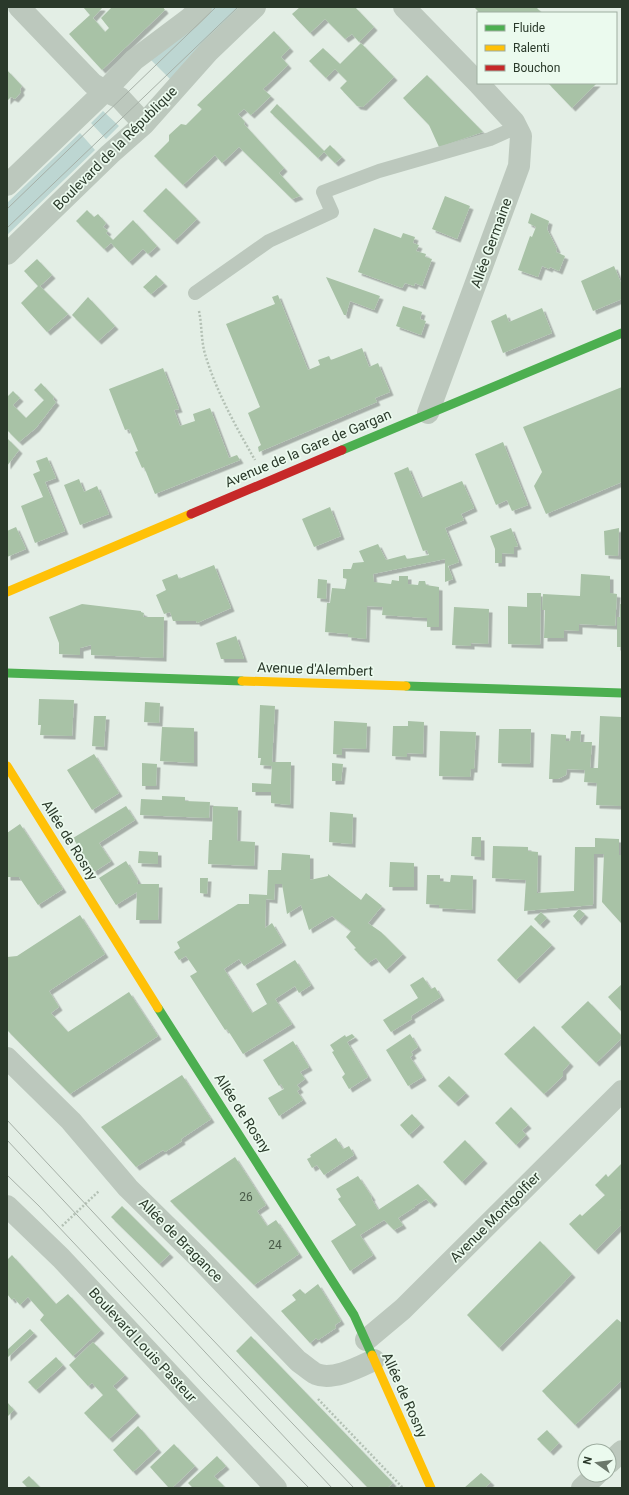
<svg xmlns="http://www.w3.org/2000/svg" width="629" height="1495" font-family="Roboto,sans-serif">
<style>
.green{fill:#bdd6d2}
.building{fill:#a8c2a6;filter:url(#shadow)}
.lines{fill:none;stroke-linecap:round;stroke-linejoin:round}
.path{stroke:#b4c1b5;stroke-width:2.5;stroke-dasharray:2 2;stroke-linecap:butt}
.lane{stroke:#bcc8bd;stroke-width:14}
.street{stroke:#bcc8bd;stroke-width:22}
.fast{stroke:#4caf50;stroke-width:9}
.slow{stroke:#ffc107;stroke-width:9}
.jam{stroke:#c62828;stroke-width:9}
.tram{stroke:#a6b0a7;stroke-width:1}
.labels{text-anchor:middle;stroke-width:3.5;stroke-linejoin:round;paint-order:stroke}
.number-label{font-size:12px;fill:#4a5b49}
.street-label{font-size:14px;fill:#2a392a;stroke:#ebfaee}
</style>
<defs>
<filter id="shadow"><feDropShadow dx="3.5" dy="3.5" stdDeviation="0" flood-color="#0004"/></filter>
</defs>
<rect width="100%" height="100%" fill="#e3eee5"/>
<path class="green" d="M210,7H244L174,83L148,57Z
M103,111L119,126L106,139L91,123Z
M80,133L95,150L7,235V203Z"/>
<path class="building" d="M83,7H101L102,8L93,18L105,32L109,28L101,18L112,7H163L165,10L102,70L69,34L90,15Z
M300,7H355L374,27L359,42L352,34L345,39L325,19L310,33L292,14Z
M474,7H536L542,13H480Z
M274,31L290,48L281,57L288,65L263,89L271,96L251,115L244,109L238,114L245,122L244,124L284,168L279,173L300,196L292,199L239,147L222,163L215,155L183,185L154,156L169,141V135L181,124L186,125L202,109L197,105Z
M361,43L394,77L363,107L357,106L340,88L347,81L335,69L326,78L309,61L323,48L340,64Z
M7,70L22,86L20,89L21,92L15,99L11,97L7,101Z
M427,75L483,132L439,147L429,125L403,98Z
M548,83H597L572,108Z
M277,104L324,151L330,145L342,157L335,163L324,152L318,158L270,112Z
M166,188L197,219L174,241L143,211Z
M445,196L470,206L457,239L432,229Z
M87,210L94,217L98,214L106,223L103,227L108,231L106,233L113,240L133,220L157,246L148,254L143,249L129,262L111,243L104,249L76,221Z
M531,213L549,221L547,229L557,249L556,252L565,256L559,271L550,267L549,269L542,266L538,277L518,270L530,236L532,237L536,227L528,223Z
M374,228L401,238L403,233L415,237L413,243L419,245L416,251L426,254L425,257L432,259L422,286L415,283L414,286L405,283L402,288L358,272Z
M37,259L52,275L40,286L68,314L47,332L21,303L38,286L24,271Z
M614,266L622,285V299L593,311L581,281Z
M156,275L164,283L151,294L143,287Z
M326,277L380,296L374,310L350,301L346,315H344Z
M278,295L308,370L320,365L318,360L329,356L331,360L362,348L369,367L378,363L390,392L375,398L377,402L259,452L258,447L261,445L248,413L260,407L226,324L275,304L272,297Z
M88,297L115,326L98,341L72,315Z
M403,306L422,312L420,319L426,321L421,335L396,326Z
M542,308L552,333L503,353L491,321L506,314L509,322Z
M163,368L179,409L174,410L180,426L195,421L193,414L210,408L229,458L237,455L240,460L155,494L144,467L142,468L135,452L138,451L129,429L125,430L109,389Z
M41,383L54,397L53,399L56,402L36,428L19,442L7,430V397L13,391L20,398L13,405L26,418L44,400L34,390Z
M622,387V482L546,514L534,486L542,472L523,427Z
M7,438L19,450L7,466Z
M503,442L528,505L512,511L507,500L496,505L475,454Z
M47,457L56,478L45,482L65,531L35,543L21,506L43,497L33,474L40,471L36,461Z
M408,467L421,498L462,481L474,508L461,514L464,520L445,528L459,562L448,566L453,579L445,582V559L373,574L374,582L391,584L392,580L399,581V576H408V584L418,585L419,581H425L426,585L439,587V627H427V618L382,615L383,607L367,606L366,639L348,637V634L325,632L327,603H330L332,588L345,589L347,579L343,578V569H351L353,563L364,562L359,551L378,544L386,560L405,555L407,559L429,555L427,550L423,551L394,473Z
M79,479L84,492L97,486L109,514L80,525L64,485Z
M330,507L341,536L314,547L302,519Z
M16,527L26,549L7,557V531Z
M511,528L518,546L514,547V554L502,553V563H495V549L490,536Z
M619,528L618,556L605,555L604,531Z
M214,565L231,608L197,623L196,621H173L170,612L164,614L156,595L166,590L162,580L177,574L179,579Z
M581,574L610,576V593L617,594L615,626L579,624V631L564,630V638H544L545,610H542L543,594L580,596Z
M318,579L327,580L326,599L317,598Z
M527,593H541L540,645L508,644V606L527,607Z
M82,604L141,611V612L144,613L143,617H164L163,658L91,655V645L80,648V655L59,654V643L49,617Z
M620,604H622V647H617V617H620Z
M454,607L489,609L488,644L471,643V646L452,645Z
M236,636L244,659H221L216,643Z
M39,699L74,700L72,736L40,735L41,725H38Z
M145,702L160,703L159,723L144,722Z
M260,705L275,706L272,762H291L290,805L271,803V792H252V783L271,784L272,766L260,765L261,758H258Z
M94,716H106L104,747L92,746Z
M600,716L622,717L621,806L596,805L597,783L584,782L585,770L567,769L566,775L558,779H549L551,734L566,735V741H570L571,731H581L580,742H592L590,768H598Z
M334,721L367,723L366,749L342,748V755L333,754Z
M408,721L424,722L423,754L407,753V757L392,756L393,726H408Z
M162,727L194,728V763L160,761Z
M499,729H531L530,764L498,763Z
M440,731L476,732L474,769H471L470,777L439,776Z
M94,754L119,793L92,810L67,770Z
M142,763L157,764L156,786H142Z
M332,763L343,764L341,781H332Z
M162,796L185,797V801L210,802L209,818L140,815L141,799L162,800Z
M126,806L135,820L99,843L111,861L94,872L73,838Z
M213,806L238,807L237,841L255,842L254,866L208,864L209,840H212Z
M330,812L353,814L352,844L329,842Z
M20,824L63,889L38,905L19,877H7V833Z
M472,837H481V857L471,856Z
M595,838L619,839V855H622L621,923L602,902L604,854H594L593,905L524,911L526,880L492,878L493,846L528,847V851L538,852L537,893L574,891L575,847H595Z
M139,851L158,852V864L138,863Z
M282,853L310,855V880L328,876V874L361,900L366,893L382,906L368,923L381,932L403,954L386,970L376,958L368,963L354,949L356,948L346,937L351,931L332,916L309,930L301,905L287,914L282,884H275L274,900L266,899L265,928L272,923L283,942L244,966L239,959L224,969L252,1013L267,1004L256,984L295,960L311,985L299,993L295,986L275,999L292,1024L243,1054L227,1029L225,1030L190,976L197,972L186,956L179,960L174,952L180,948L177,942L238,904H249V894L267,895L268,870H281Z
M126,861L138,881L137,884H159L158,920H136L137,892L116,905L99,878Z
M390,862L414,863V887H389Z
M427,875H440V881L450,882L451,875L473,876L472,910L439,908V905L426,904Z
M200,878H208L207,894L200,893Z
M579,909L585,914L578,922L573,916Z
M541,912L547,918L540,925L534,919Z
M80,915L105,954L49,991L59,1007L51,1013L68,1032L129,992L158,1036L70,1094L7,1030V957L17,956Z
M531,925L552,945L516,980L497,960Z
M423,977L431,989L435,987L441,997L411,1016L412,1019L391,1032L383,1020L418,998L410,985Z
M622,984V1012L608,997Z
M588,1001L622,1036V1038L596,1063L561,1027Z
M534,1026L570,1063L563,1071V1076L544,1094L504,1054Z
M352,1034L355,1037L347,1042L368,1077L349,1089L342,1077L345,1074L332,1052L334,1051L330,1045L345,1035L346,1037Z
M410,1034L418,1047L411,1052L413,1055L410,1057L423,1077L408,1086L386,1050Z
M293,1041L309,1067L300,1072L305,1079L297,1085L300,1089L297,1091L303,1100L279,1116L268,1098L284,1089L281,1084L279,1086L263,1060Z
M182,1075L211,1119L181,1139L182,1141L165,1152L163,1150L136,1167L101,1127Z
M449,1076L466,1093L455,1103L438,1086Z
M511,1107L528,1125L522,1130L526,1135L516,1145L495,1123Z
M412,1114L421,1124L409,1135L400,1125Z
M336,1138L343,1149L349,1146L354,1155L324,1175L317,1165L312,1168L307,1159L311,1157L310,1155Z
M465,1140L484,1160L462,1182L443,1162Z
M235,1157L266,1205L257,1211L267,1226L276,1220L299,1254L254,1285L170,1201Z
M622,1163V1208L620,1210L622,1212V1224L595,1251L569,1224L580,1214L582,1216L605,1195L595,1185L606,1174L608,1177Z
M358,1176L372,1197L371,1198L378,1210L418,1184L434,1201L431,1204L426,1199L415,1206V1207L398,1218L403,1225L394,1230L384,1220L360,1235L373,1255L350,1271L331,1241L356,1225L338,1199L341,1197L336,1189Z
M122,1206L170,1254L159,1264L111,1217Z
M540,1241L572,1274L499,1348L467,1315Z
M12,1255L56,1304L68,1294L101,1330L73,1356L40,1320L44,1315L28,1297L20,1305L14,1298L12,1300L7,1294V1260Z
M318,1284L341,1321L335,1325L336,1328L318,1340L316,1338L310,1343L281,1311L296,1300L292,1295L300,1289L305,1294Z
M617,1319L622,1323V1380L575,1425L542,1391Z
M30,1329L34,1333L7,1358V1350Z
M251,1336L393,1483L387,1488H368L236,1351Z
M93,1342L125,1375L113,1386L137,1413L109,1439L84,1413L103,1395L92,1383L88,1386L69,1365Z
M56,1357L63,1365L36,1390L28,1382Z
M8,1403L14,1410L7,1417V1404Z
M138,1426L158,1449L133,1472L113,1450Z
M547,1430L559,1443L550,1452L537,1439Z
M174,1444L195,1466L172,1488H169L150,1467Z
M217,1456L226,1466L214,1476L224,1486L222,1488H193L188,1483Z
M481,1473L491,1482L485,1488H464Z
M29,1476L41,1488H28L22,1482Z"/>
<g class="lines">
<path class="path" d="M199,311C202,325 201,340 205,354C216,391 236,427 255,460
M62,1226L99,1191
M318,1399L403,1488"/>
<path class="lane" d="M195,293L269,241L332,212L323,192L379,171L490,139L517,127"/>
<path class="street" d="M19,7L93,84L105,91L120,98L144,124
M404,7L478,83
M7,185L105,91L134,60L190,18L201,7
M7,254L110,154L144,124L209,51L255,7
M428,413L519,166L521,136L514,122L478,83
M7,1058L71,1121L128,1188L199,1258L298,1361C304,1365 310,1371 316,1374C333,1381 359,1367 374,1360
M7,1206L61,1258L276,1488
M366,1340L403,1309L622,1091
M609,1463L622,1451
M582,1488L596,1475"/>
<path class="fast" d="M342,450L622,333
M7,673L242,681
M406,686L622,693
M158,1008L354,1315L372,1355"/>
<path class="slow" d="M7,592L191,514
M242,681L406,686
M7,766L158,1008
M372,1355L431,1488"/>
<path class="jam" d="M191,514L342,450"/>
<path class="tram" d="M7,209L216,7
M7,228L238,7
M7,1120L191,1317L354,1488
M7,1140L332,1488
M7,1175L39,1206L204,1381L309,1488"/>
</g>
<g class="labels">
<g class="number-label">
<text x="246" y="1201">26</text>
<text x="275" y="1249">24</text>
</g>
<g class="street-label">
<text transform="translate(115 148) rotate(-45)" y="5">Boulevard de la République</text>
<text transform="translate(491 243) rotate(-70)" y="5">Allée Germaine</text>
<text transform="translate(308 448) rotate(-23)" y="5">Avenue de la Gare de Gargan</text>
<text transform="translate(315 669) rotate(2)" y="5">Avenue d'Alembert</text>
<text transform="translate(70 840) rotate(58)" y="5">Allée de Rosny</text>
<text transform="translate(243 1113) rotate(57)" y="5">Allée de Rosny</text>
<text transform="translate(495 1217) rotate(-45)" y="5">Avenue Montgolfier</text>
<text transform="translate(181 1240) rotate(45)" y="5">Allée de Bragance</text>
<text transform="translate(143 1345) rotate(47)" y="5">Boulevard Louis Pasteur</text>
<text transform="translate(405 1395) rotate(66)" y="5">Allée de Rosny</text>
</g>
</g>
<rect width="629" height="1495" fill="none" stroke="#2a392a" stroke-width="16"/>
<rect x="477" y="12" width="140" height="72" fill="#ebfaee" stroke="#9eada0"/>
<rect x="485" y="25" width="20" height="6" fill="#4caf50" stroke="#9eada0"/>
<text x="513" y="32" font-size="12" fill="#2a392a">Fluide</text>
<rect x="485" y="45" width="20" height="6" fill="#ffc107" stroke="#9eada0"/>
<text x="513" y="52" font-size="12" fill="#2a392a">Ralenti</text>
<rect x="485" y="65" width="20" height="6" fill="#c62828" stroke="#9eada0"/>
<text x="513" y="72" font-size="12" fill="#2a392a">Bouchon</text>
<g transform="translate(597 1463) rotate(284)"><circle r="19" fill="#ebfaee" stroke="#9eada0"/>
<path d="M0-3L7 15L0 10L-7 15Z" fill="#6b786b"/>
<text y="-6" font-size="11" font-weight="bold" text-anchor="middle" fill="#2a392a">N</text>
</g>
</svg>
